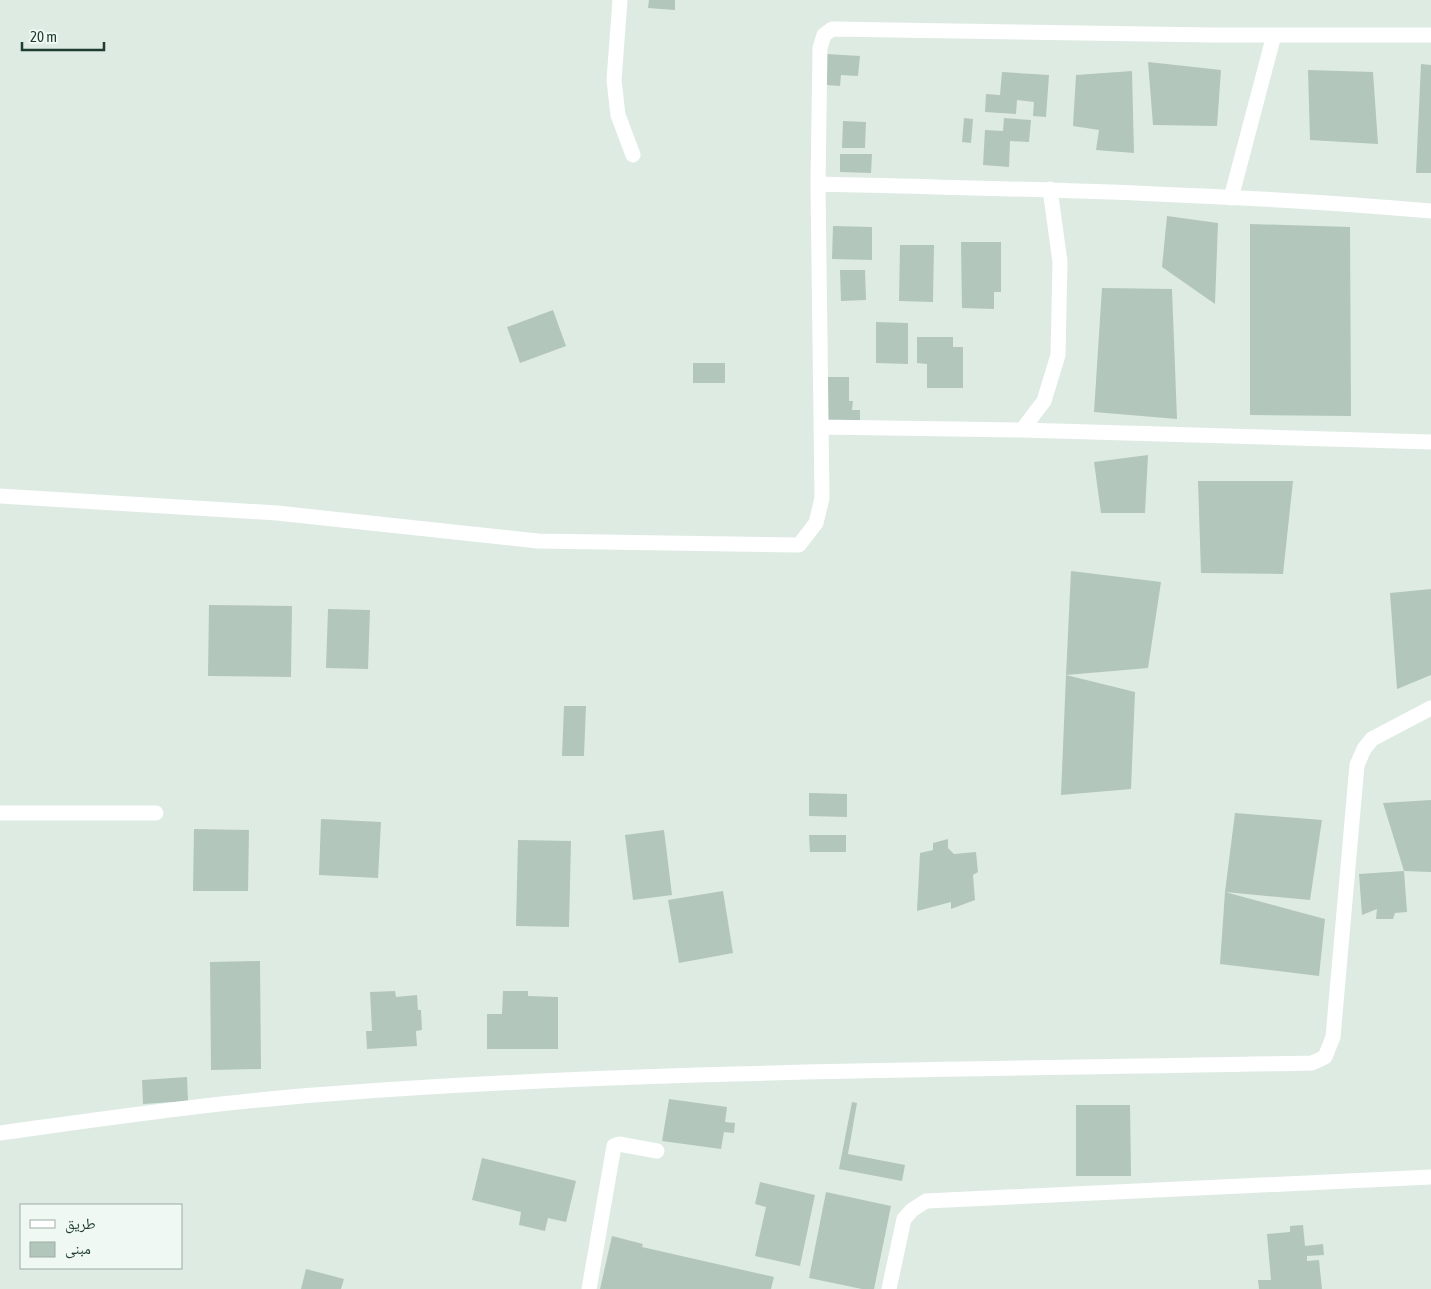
<svg xmlns="http://www.w3.org/2000/svg" width="1431" height="1289" font-family="'Asap Condensed','Noto Naskh Arabic',sans-serif">
<style>
.building{fill:#b3c6bc}
.lines{fill:none;stroke-linecap:round;stroke-linejoin:round}
.street{stroke:#fff;stroke-width:15}
</style>
<rect width="100%" height="100%" fill="#deebe3"/>
<path class="building" d="M649,0H675V10L648,8Z
M827,54L860,56L858,76L841,75L840,86L826,85Z
M1148,62L1221,70L1217,126L1153,125Z
M1421,64L1431,65V173H1416Z
M1308,70L1373,72L1378,144L1310,140Z
M1132,71L1134,153L1096,150L1099,130L1073,126L1076,75Z
M1002,72L1049,75L1046,117L1033,116L1034,102L1017,100L1016,114L985,112L986,94L1000,95Z
M964,118L973,119L971,143L962,142Z
M1004,118L1031,120L1029,142L1010,141L1009,167L983,165L985,130L1003,131Z
M843,121L866,122L865,148H842Z
M840,154H872L871,173L840,172Z
M1167,216L1218,223L1215,304L1162,267Z
M1250,224L1350,227L1351,416L1250,415Z
M833,226L872,227V260L832,259Z
M961,242H1001V292H994V309L962,308Z
M900,245H934L933,302L899,301Z
M840,270H865L866,300L841,301Z
M1102,288L1172,289L1177,419L1094,412Z
M553,310L566,346L520,363L507,327Z
M876,322L908,323V364L876,363Z
M917,337H953V347H963V388H927V364L917,363Z
M693,363H725V383H693Z
M826,377H849V401H853L852,410H860V421H826Z
M1148,455L1145,513H1101L1094,462Z
M1198,481H1293L1283,574L1201,573Z
M1071,571L1161,582L1148,668L1066,675Z
M1431,589V675L1397,689L1390,593Z
M209,605L292,606L291,677L208,676Z
M328,609L370,610L368,669L326,668Z
M1066,675L1135,692L1131,789L1061,795Z
M564,706H586L584,756H562Z
M809,793L847,794V817L809,816Z
M1431,800V872L1404,871L1383,803Z
M1235,813L1322,820L1310,900L1225,892L1325,919L1319,976L1220,964L1225,892Z
M321,819L381,822L378,878L319,875Z
M194,829L249,830L248,891H193Z
M664,830L672,895L633,900L625,835Z
M809,835H846V852H810Z
M948,839V848L954,854L976,852L978,872L973,875L975,900L951,909V902L917,911L920,853L933,850V843Z
M518,840L571,841L569,927L516,926Z
M1404,871L1407,912L1395,913L1393,919H1376L1377,909L1362,915L1359,874Z
M723,891L733,953L679,963L668,900Z
M260,961L261,1069L211,1070L210,962Z
M395,991L396,997L417,995L418,1010H421L422,1030L416,1031L417,1046L367,1049L366,1031H372L370,992Z
M503,991H528V996L558,997V1049H487V1014H502Z
M187,1077L188,1101L143,1104L142,1080Z
M669,1099L727,1107L725,1122L735,1123L734,1133L724,1132L721,1149L662,1141Z
M852,1102L857,1103L848,1154L905,1165L902,1181L839,1169Z
M1076,1105H1130L1131,1176H1076Z
M482,1158L576,1181L566,1222L548,1218L545,1231L519,1225L521,1212L472,1200Z
M760,1182L815,1195L800,1266L755,1256L766,1207L755,1204Z
M826,1192L891,1206L874,1289H862L809,1278Z
M1303,1225L1305,1246L1323,1244L1324,1255L1307,1256V1261L1319,1260L1322,1289H1259L1258,1280H1271L1267,1234L1290,1232V1226Z
M612,1236L643,1244L642,1247L774,1277L771,1289H600Z
M306,1269L344,1279L341,1289H301Z"/>
<g class="lines">
<path class="street" d="M620,0L614,80L618,115L633,155
M818,184C1023,189 1227,193 1431,211
M1231,198L1274,35
M821,427L1022,430L1431,442
M1022,430L1044,401L1058,355L1060,262L1050,189
M0,496L277,513L538,541L799,545L816,523L822,498L818,184L820,48L824,35L832,29L1212,35H1431
M0,813H156
M0,1133C109,1118 218,1102 328,1094C655,1069 984,1070 1312,1063L1325,1057L1333,1037L1357,765L1364,749L1372,739L1431,708
M589,1289L614,1146L619,1144L657,1151
M889,1289L904,1219L912,1210L926,1201L1431,1177"/>
</g>
<rect x="20" y="1204" width="162" height="65" fill="#eff8f2" stroke="#9bada4"/>
<rect x="30" y="1220" width="25" height="8" fill="#ffffff" stroke="#9bada4"/>
<text x="65" y="1229" font-size="15" fill="#1e3c2f">طريق</text>
<rect x="30" y="1242" width="25" height="15" fill="#b3c6bc" stroke="#9bada4"/>
<text x="65" y="1254" font-size="15" fill="#1e3c2f">مبنى</text>
<path d="M22 42v8h82v-8" fill="none" stroke="#1e3c2f" stroke-width="2.5"/>
<text x="30" y="42" font-size="15" fill="#1e3c2f" stroke="#eff8f2" stroke-width="4" paint-order="stroke">20 m</text>
</svg>
